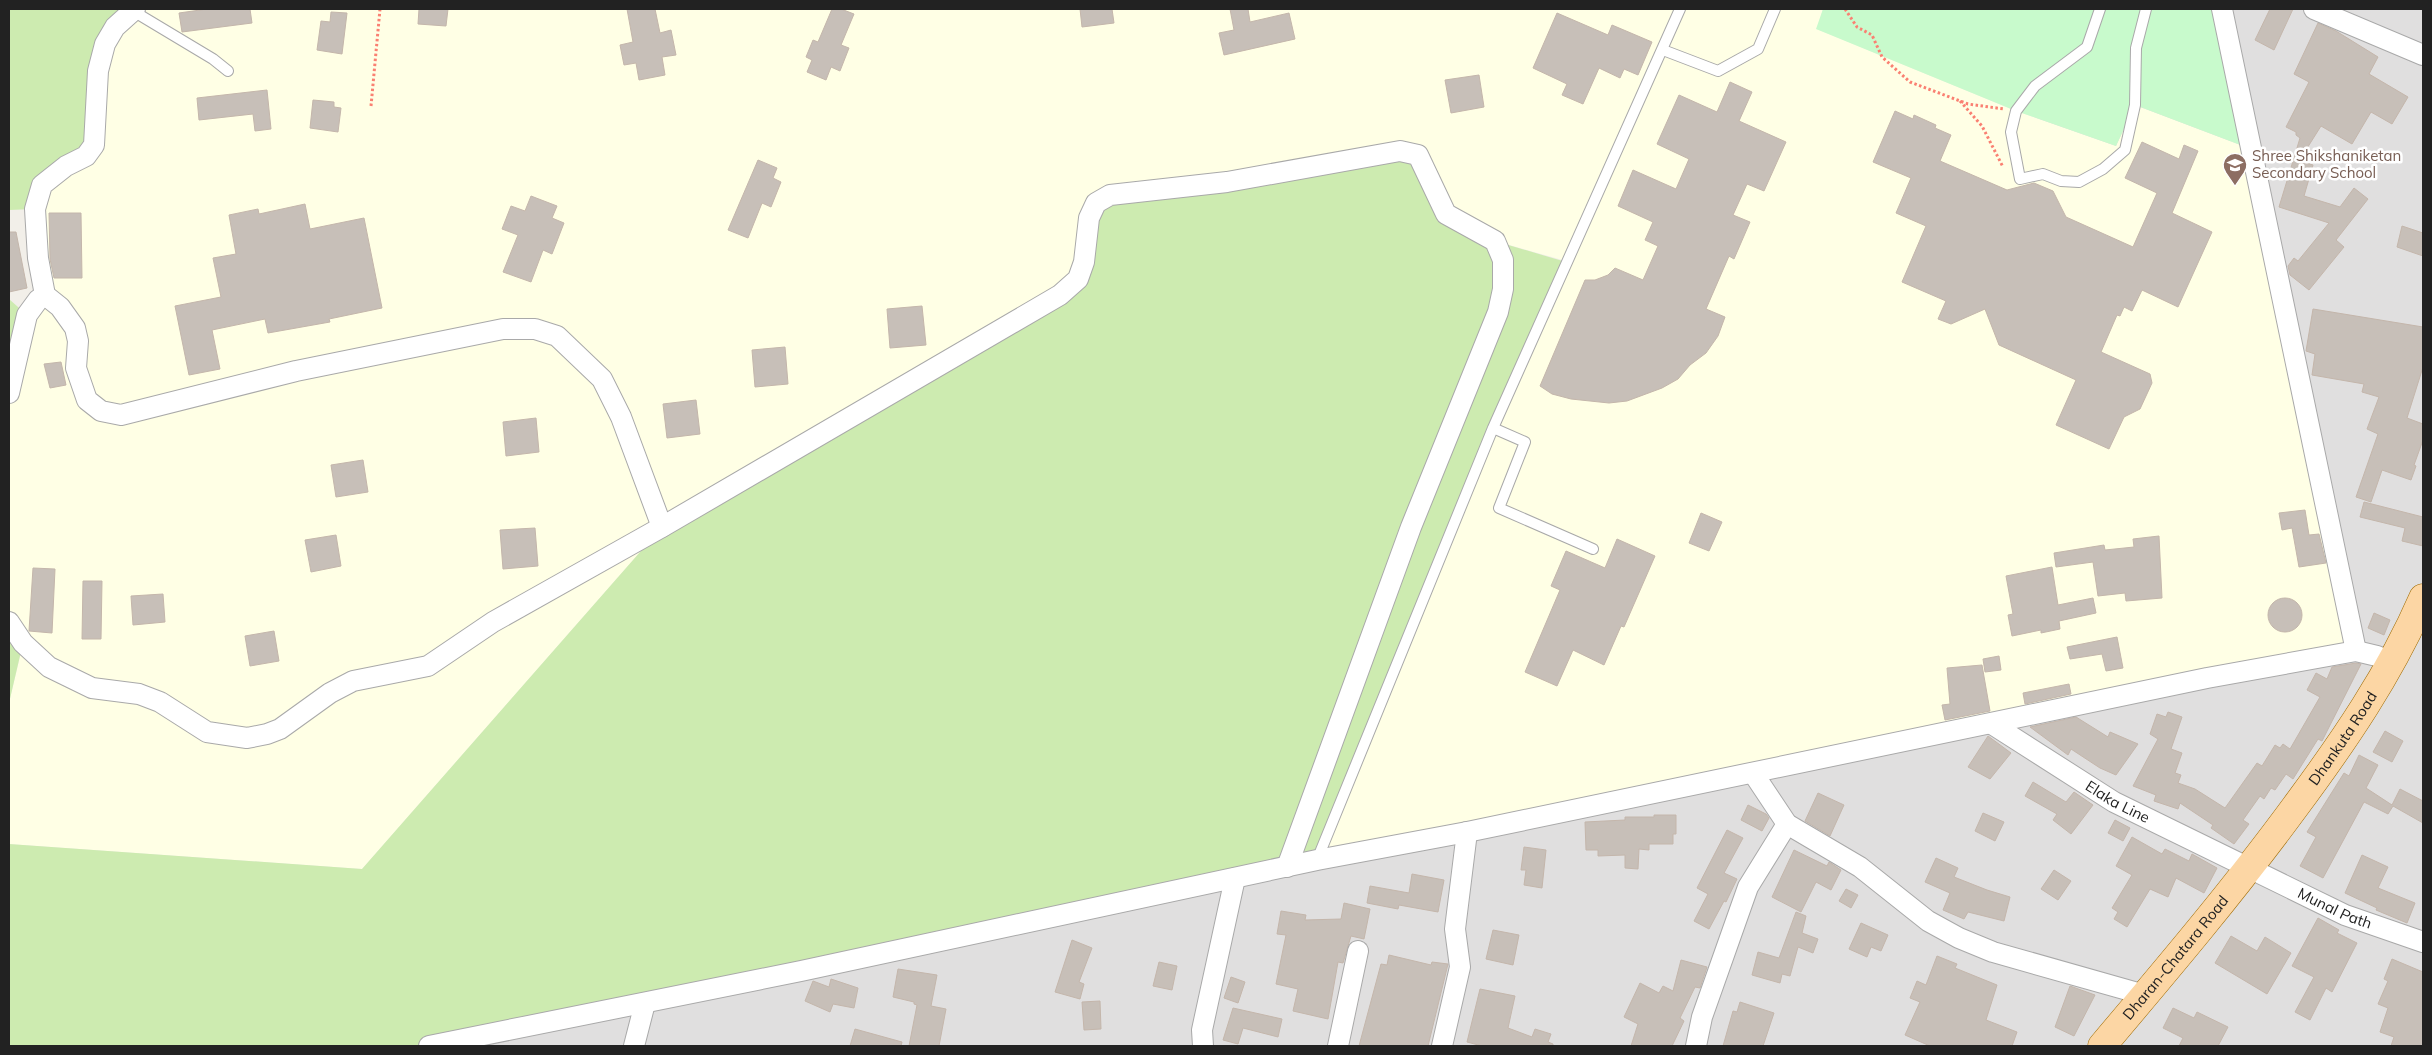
<svg xmlns="http://www.w3.org/2000/svg" width="2432" height="1055" font-family="Mulish,sans-serif">
<style>
.residential{fill:#e0dfdf}
.education{fill:#ffffe5}
.grass{fill:#cdebb0}
.park{fill:#c8facc}
.building{fill:#c7bfb8;stroke:#c4b6ab}
.lines{fill:none;stroke-linecap:round;stroke-linejoin:round}
.lane-casing{stroke:#a9a9a9;stroke-width:12}
.street-casing{stroke:#a9a9a9;stroke-width:22}
.primary-casing{stroke:#a06b00;stroke-width:29}
.path{stroke:#fa8072;stroke-width:3;stroke-dasharray:2.5 2.5;stroke-linecap:butt}
.lane{stroke:#fff;stroke-width:10}
.street{stroke:#fff;stroke-width:20}
.primary{stroke:#fcd6a4;stroke-width:28}
.labels{text-anchor:middle;stroke-width:5;stroke-linejoin:round;paint-order:stroke}
.education-label{font-size:15px;fill:#785e54;stroke:#fff;text-anchor:start}
.street-label{font-size:15px;fill:#222;stroke:#fff}
</style>
<rect width="100%" height="100%" fill="#f2efe9"/>
<path class="residential" d="M2222,9H2423V1046H429Z"/>
<path class="education" d="M135,9H1823L1817,29L2016,111L2116,146L2135,105L2251,149L2356,651L1317,860L1566,261L1495,241L1078,279L662,527L362,869L9,844V703L23,644L9,622V393L45,294L35,209L98,71Z"/>
<path class="grass" d="M9,9H135L115,27L97,128L35,209L9,210Z
M1418,155L1446,214L1495,241L1566,262L1317,860L429,1046H9V844L362,869L662,527L1078,278L1096,203Z
M9,299L27,315L9,393Z
M9,622L23,643L9,703Z"/>
<path class="park" d="M1823,9H2222L2251,149L2135,105L2116,146L2016,111L1816,29Z"/>
<path class="building" d="M207,9H250L252,23L182,32L179,13Z
M419,9H448L446,26L418,24Z
M627,9H655L660,33L671,30L676,55L662,57L665,75L639,80L636,63L624,65L620,45L633,42Z
M832,9H841L854,14L841,45L849,48L840,71L831,67L826,80L807,72L812,60L806,57L813,40L818,42Z
M1080,9H1112L1114,23L1082,27Z
M1230,9H1248L1250,22L1289,13L1295,39L1224,55L1219,33L1234,30Z
M2270,9H2293L2274,50L2255,40Z
M331,12L347,13L342,54L317,50L321,21L330,22Z
M1557,13L1608,35L1612,25L1652,42L1638,75L1624,69L1620,78L1599,68L1583,104L1562,95L1567,84L1533,68Z
M2318,23L2336,31L2378,57L2369,74L2408,97L2392,124L2371,112L2352,144L2321,126L2299,161L2313,165L2304,196L2340,207L2354,188L2368,199L2336,240L2344,247L2309,290L2290,275L2288,266L2294,258L2298,261L2329,223L2279,207L2300,138L2296,135V132L2286,127L2309,82L2294,74Z
M1479,75L1484,107L1451,113L1445,80Z
M1730,82L1752,92L1739,121L1786,142L1764,191L1747,184L1733,215L1750,222L1734,259L1729,256L1706,309L1725,317L1718,336L1706,353L1690,365L1678,379L1662,388L1627,401L1609,403L1571,399L1552,394L1540,386L1585,280H1595L1608,275L1615,268L1643,280L1658,246L1645,240L1653,222L1618,206L1633,170L1676,189L1689,159L1657,144L1679,95L1717,112Z
M267,90L271,129L255,131L253,114L199,120L197,98Z
M313,100L334,102V107L341,108L338,132L310,128Z
M1895,111L1913,119L1914,115L1936,125L1935,128L1951,135L1940,161L2007,190L2034,183L2053,191L2066,217L2133,247L2157,193L2125,178L2142,142L2179,159L2184,145L2198,151L2172,213L2212,232L2178,307L2142,290L2132,311L2124,307L2120,316L2117,315L2101,352L2150,374L2152,383L2140,409L2124,417L2109,449L2056,425L2076,380L1999,345L1985,309L1951,324L1938,319L1946,301L1902,282L1926,226L1896,213L1911,178L1873,162Z
M758,160L777,168L773,178L781,182L771,207L762,203L748,238L728,230Z
M531,196L557,206L552,218L564,223L552,254L543,250L531,282L503,272L518,235L502,229L511,206L525,211Z
M305,204L310,229L364,218L382,308L329,319L330,322L268,333L265,319L212,330L220,369L189,375L175,306L221,297L213,258L236,254L229,215L258,209L259,214Z
M49,213H81L82,278H54L50,259Z
M2402,226L2423,233V256L2397,247Z
M9,232H16L27,288L9,292Z
M922,306L926,345L890,348L887,309Z
M2313,309L2423,327V367L2407,418L2423,424V440L2414,465L2416,466L2411,480L2382,470L2371,502L2356,497L2378,434L2367,429L2379,397L2362,392L2364,384L2312,375L2315,354L2306,351Z
M785,347L788,384L755,387L752,350Z
M61,362L66,385L50,388L44,364Z
M696,400L700,434L667,438L663,404Z
M536,418L539,452L506,456L503,422Z
M363,460L368,492L336,497L331,465Z
M2364,502L2423,517V546L2402,541L2405,528L2360,517Z
M2305,510L2309,535L2319,534L2326,563L2299,567L2292,528L2282,530L2279,513Z
M1701,513L1722,522L1709,551L1689,543Z
M535,528L538,566L503,569L500,530Z
M336,535L341,566L311,572L305,540Z
M2159,536L2162,598L2126,601L2125,593L2098,596L2093,562L2056,567L2054,553L2104,545L2105,550L2134,547L2133,539Z
M1617,539L1655,556L1624,627L1621,626L1604,665L1573,650L1557,686L1525,672L1560,590L1551,586L1566,551L1605,568Z
M2052,567L2058,605L2093,598L2096,613L2059,621L2060,629L2041,633V630L2012,636L2008,615L2013,614L2006,576Z
M33,568L55,569L52,633L29,631Z
M83,581H102L101,639H82Z
M163,594L165,622L133,625L131,596Z
M2268 615a17 17 0 1 1 34 0a17 17 0 1 1-34 0Z
M2374,613L2390,620L2384,635L2368,628Z
M274,631L279,661L250,666L245,636Z
M2117,637L2123,668L2106,671L2102,654L2070,659L2067,647Z
M1999,656L2001,670L1985,672L1983,659Z
M2356,663L2361,664L2322,741L2318,739L2293,779L2286,774L2275,790L2271,788L2264,799L2260,796L2243,820L2249,824L2234,844L2211,828L2213,825L2180,803L2178,809L2154,801L2156,795L2133,786L2158,739L2150,734L2157,714L2166,717L2168,712L2182,717L2171,749L2182,753L2175,773L2181,775L2178,783L2195,789L2225,808L2257,763L2262,766L2275,745L2280,748L2283,744L2290,749L2320,697L2307,690L2316,673L2327,679L2332,667Z
M1982,665L1990,711L1945,720L1942,705L1950,704L1947,668Z
M2069,684L2071,694L2025,704L2023,693Z
M2076,717L2108,737L2110,732L2138,744L2116,775L2100,768L2071,749L2068,755L2030,727Z
M2385,731L2403,741L2392,762L2373,752Z
M1988,736L2011,753L1990,779L1968,767Z
M2359,755L2378,765L2366,788L2392,805L2400,789L2423,801V823L2393,806L2388,814L2364,802L2323,878L2300,866L2316,837L2307,832L2344,773L2349,776Z
M2033,782L2066,802L2074,792L2093,805L2071,834L2053,820L2057,814L2025,796Z
M1818,793L1844,805L1830,836L1805,821Z
M1748,805L1766,814L1769,818L1762,831L1741,820Z
M1983,813L2004,822L1995,841L1975,831Z
M1654,815H1676V834H1673V844H1649V850L1639,849L1638,869L1625,868V855L1598,856V850H1586L1585,822L1625,820V817H1654Z
M2115,820L2130,828L2123,841L2108,833Z
M1727,830L1743,838L1724,873L1737,879L1726,902L1724,901L1709,929L1694,921L1708,894L1697,888Z
M2132,837L2162,854L2165,849L2189,861L2192,854L2217,868L2204,893L2176,878L2168,897L2150,889L2127,927L2114,919L2118,912L2112,908L2132,875L2116,866Z
M1524,847L1546,850L1542,888L1524,885L1526,870H1521Z
M1794,850L1827,866L1829,862L1841,870L1831,890L1816,882L1801,912L1772,897Z
M2362,855L2388,867L2378,888L2415,903L2407,923L2376,910L2377,908L2345,893Z
M1936,858L1958,868L1954,877L1987,890L2010,897L2004,921L1968,912L1964,919L1943,910L1950,893L1925,882Z
M2054,870L2071,881L2058,900L2041,889Z
M1412,874L1444,880L1438,912L1399,905L1398,909L1367,903L1370,886L1409,893Z
M1846,889L1858,895L1851,908L1839,901Z
M1344,903L1370,909L1364,939L1351,936L1343,963L1338,962L1328,1019L1293,1011L1298,989L1276,984L1286,935L1277,934L1281,911L1306,915L1305,920L1341,919Z
M1796,912L1806,916L1802,933L1818,939L1813,953L1798,947L1790,976L1782,974L1780,983L1752,975L1758,952L1779,958Z
M2318,918L2339,930L2337,933L2357,943L2332,992L2326,988L2310,1020L2295,1012L2314,977L2292,966Z
M1861,923L1888,935L1881,951L1871,947L1867,957L1849,949Z
M1493,930L1519,935L1513,965L1486,959Z
M2231,936L2257,951L2265,937L2291,953L2267,994L2215,963Z
M1072,940L1092,948L1079,982L1084,984L1080,999L1055,992Z
M1389,955L1431,965L1432,962L1448,964L1428,1046H1359L1381,964L1387,965Z
M1937,956L1957,964L1955,968L1997,985L1986,1020L2017,1032L2012,1046H1930L1905,1035L1920,1002L1910,998L1917,981L1926,985Z
M2392,959L2423,972V1046H2391L2394,1037L2380,1032L2388,1008L2378,1004L2388,981L2384,979Z
M1681,960L1707,967L1700,988L1695,987L1680,1018L1684,1021L1672,1046H1631L1638,1024L1624,1017L1640,983L1659,993L1663,986L1673,991Z
M1159,962L1177,966L1172,990L1153,986Z
M898,969L937,975L931,1006L946,1009L939,1046H909L917,1005L914,1004V1002L893,997Z
M1231,977L1245,982L1238,1003L1224,998Z
M831,979L858,988L854,1008L833,1004L830,1012L805,1001L813,981L829,987Z
M2070,986L2095,995L2074,1036L2055,1027Z
M1480,989L1515,996L1508,1028L1532,1037L1535,1029L1551,1034L1548,1042L1553,1044V1046H1482L1467,1042Z
M1100,1001L1101,1029L1084,1030L1082,1002Z
M1740,1002L1774,1013L1763,1046H1723L1733,1011L1737,1012Z
M1233,1008L1282,1019L1278,1037L1243,1028L1238,1044L1223,1040Z
M2173,1008L2194,1018L2197,1012L2228,1027L2218,1046H2179L2183,1038L2163,1028Z
M855,1029L902,1042L901,1046H850Z"/>
<g class="lines">
<g class="lane-casing">
<path id="lane" d="M2100,9L2087,47L2035,86L2016,111L2011,132L2020,179L2043,174L2061,181L2079,182L2103,169L2125,150L2135,105L2136,48L2146,9
M133,11L213,59L228,71
M1663,50L1718,71L1758,49L1775,9
M1493,428L1525,442L1499,508L1593,549
M1317,860L1493,428L1680,9"/>
</g>
<g class="street-casing">
<g id="street">
<path d="M135,9L115,27L105,44L98,71L94,145L86,156L66,166L42,185L35,209L38,258L45,295L60,307L75,328L78,341L76,368L87,400L101,411L121,415L296,371L503,329H535L557,336L602,379L621,417L662,527"/>
<path d="M2222,9L2356,651"/>
<path d="M2314,9L2423,55"/>
<path d="M9,393L27,315L38,300L45,295"/>
<path d="M9,622L23,643L49,667L92,688L139,694L160,702L207,732L247,738L267,734L280,729L330,693L353,681L428,666L493,622L662,527L1060,295L1078,279L1084,262L1089,218L1096,203L1110,195L1227,182L1400,151L1418,155L1446,214L1495,241L1503,260V289L1498,312L1411,527L1287,867"/>
<path id="s1" d="M1992,724L2114,802L2345,915L2423,942"/>
<path d="M1753,773L1787,824L1860,867L1928,921L1959,938L1993,952L2145,995"/>
<path d="M429,1046L801,971L1317,860L1467,832L2207,678L2356,651L2377,656L2392,662"/>
<path d="M634,1046L645,1003"/>
<path d="M1203,1046L1202,1030L1235,878"/>
<path d="M1338,1046L1358,951"/>
<path d="M1442,1046L1460,967L1455,929L1467,832"/>
<path d="M1696,1046L1702,1017L1748,887L1787,824"/>
</g>
</g>
<g class="primary-casing">
<g id="primary">
<path id="s2" d="M2102,1046C2168,968 2234,890 2295,807C2344,741 2390,674 2423,598"/>
</g>
</g>
<path class="path" d="M1845,9L1857,27L1872,35L1882,57L1910,82L1968,104L2004,109
M1960,101L1982,126L2003,167
M371,106L380,9"/>
<use href="#lane" class="lane"/>
<use href="#street" class="street"/>
<use href="#primary" class="primary"/>
</g>
<defs>
<g id="school-pin" transform="scale(1.25)"><path d="M0 17L-7.5 6A9.5 9.5 0 1 1 7.5 6Z" fill="#8d6e63" stroke="#fff"/><path d="M0-5L7-2L0 1L-7-2ZM-4 1L0 2.5L4 1V4Q0 6-4 4Z" fill="#fff"/></g>
</defs>
<g fill-rule="evenodd">
<use href="#school-pin" x="2235" y="165"/>
</g>
<g class="labels">
<g class="education-label">
<text x="2252" y="161">Shree Shikshaniketan<tspan x="2252" dy="17">Secondary School</tspan></text>
</g>
<g class="street-label">
<text dy="5" stroke="none"><textPath href="#s2" startOffset="391">Dhankuta Road</textPath></text>
<text dy="5" stroke="none"><textPath href="#s1" startOffset="148">Elaka Line</textPath></text>
<text dy="5" stroke="none"><textPath href="#s1" startOffset="390">Munal Path</textPath></text>
<text dy="5" stroke="none"><textPath href="#s2" startOffset="115">Dharan-Chatara Road</textPath></text>
</g>
</g>
<rect width="2432" height="1055" fill="none" stroke="#222222" stroke-width="20"/>
</svg>
